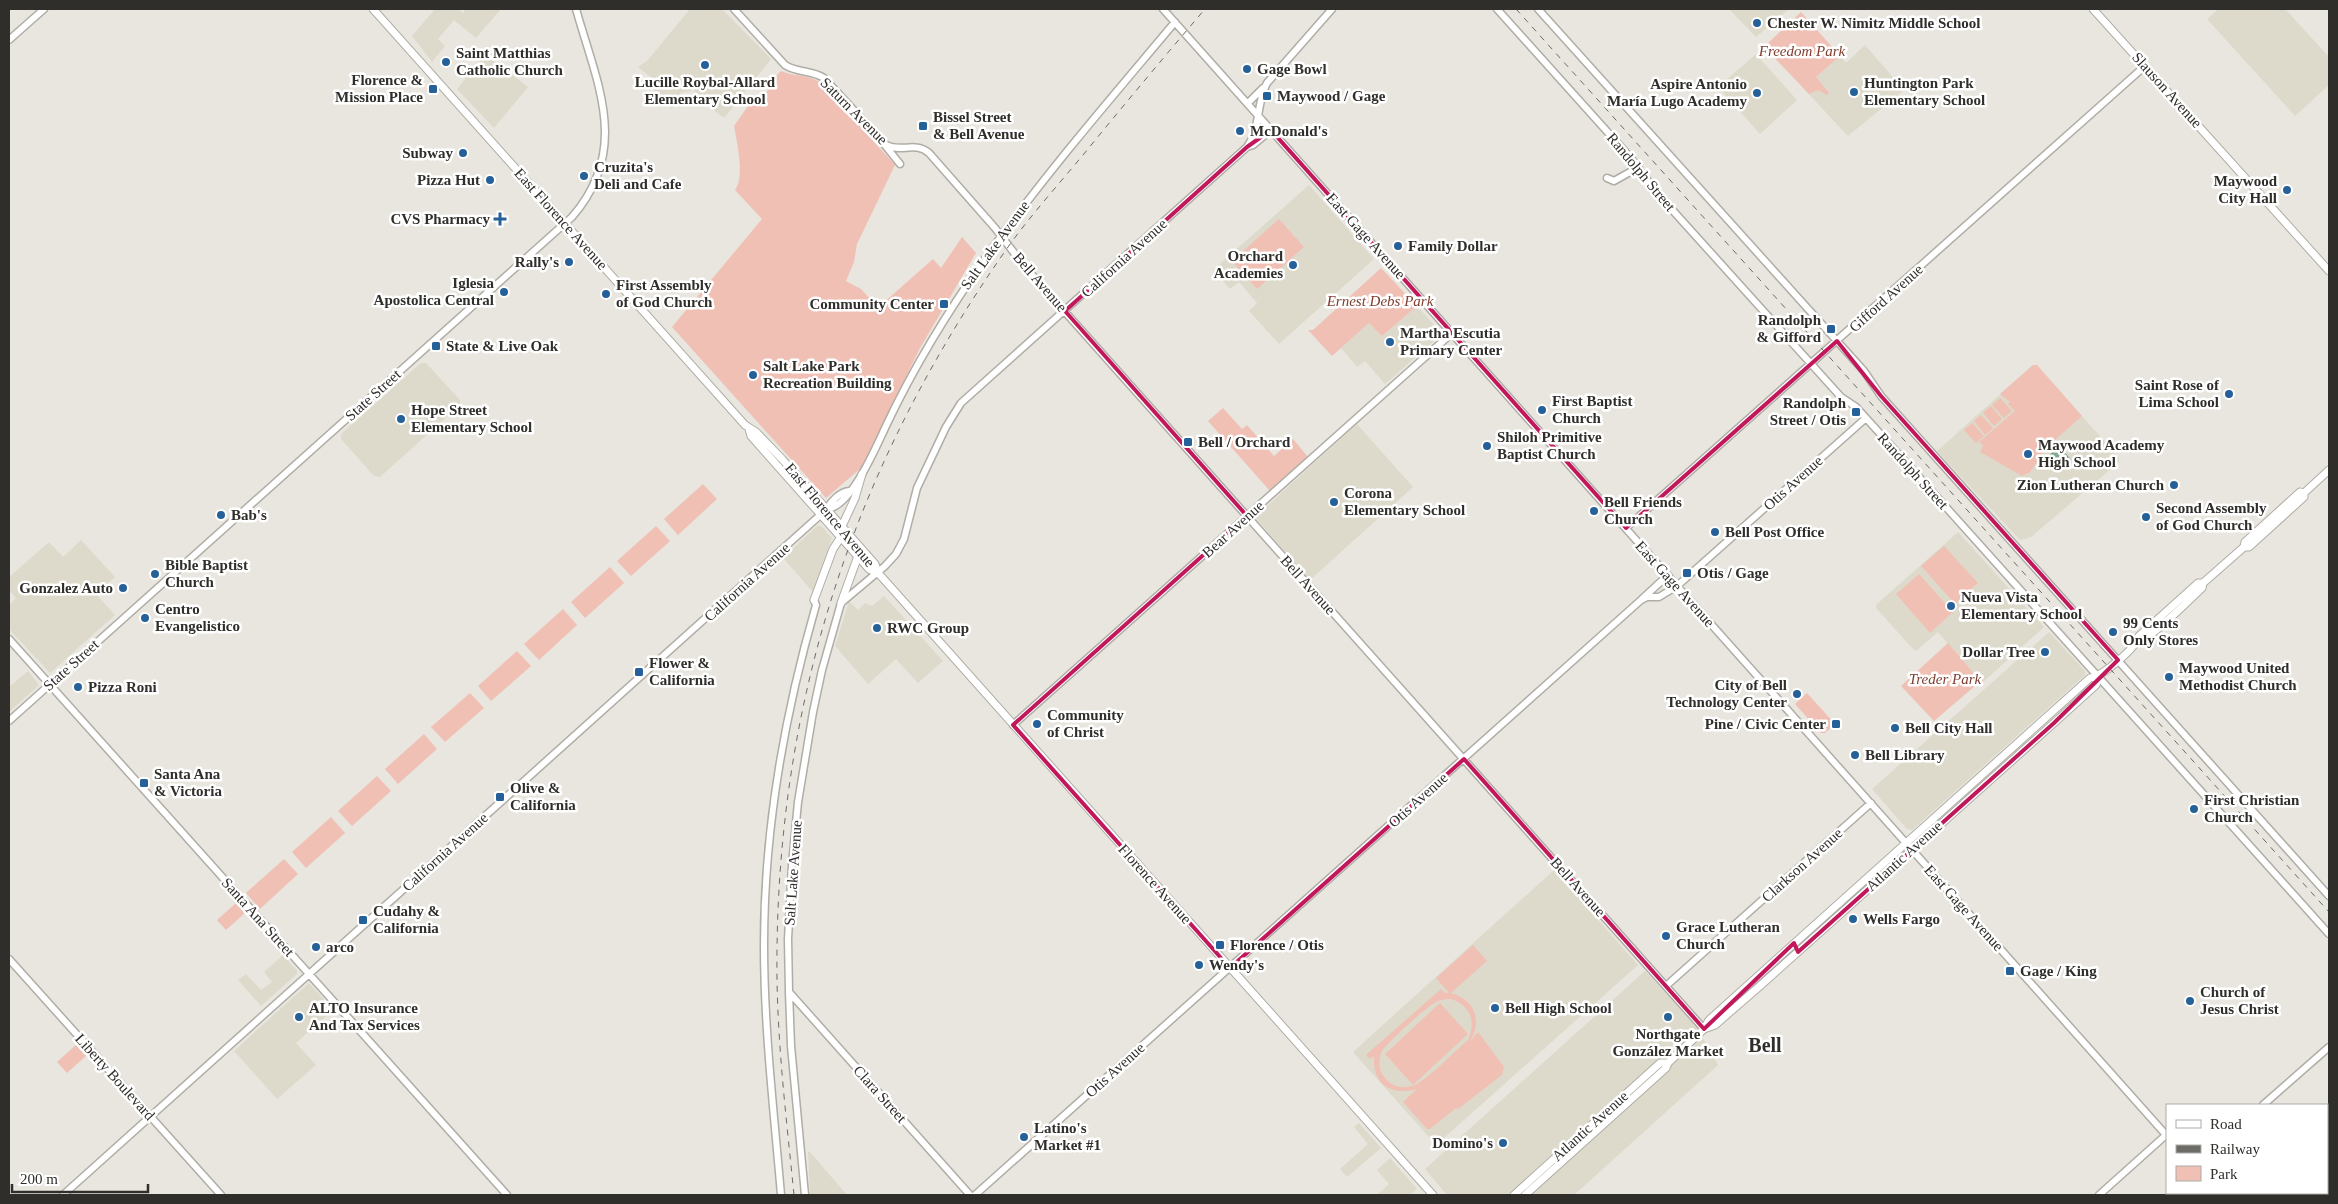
<svg xmlns="http://www.w3.org/2000/svg" width="2338" height="1204" font-family="Georgia,serif">
<style>
.built{fill:#dddacb}
.green{fill:#f0c0b5;fill-rule:evenodd}
.water{fill:#7eab8f;stroke:#668671}
.lines{fill:none;stroke-linecap:round;stroke-linejoin:round}
.secondary-casing{stroke:#afada5;stroke-width:9}
.primary-casing{stroke:#afada5;stroke-width:9}
.secondary{stroke:#fff;stroke-width:6}
.primary{stroke:#fff;stroke-width:7}
.rail{stroke:#6d6c67;stroke-width:1;stroke-dasharray:6 6;stroke-linecap:butt}
.marked{fill:none;stroke:#c2185b;stroke-width:4;stroke-linejoin:round}
.poi-dot{fill:#256198;stroke:#fff;stroke-width:2}
.labels{text-anchor:middle;stroke-width:5;stroke-linejoin:round;paint-order:stroke}
.poi-label{font-size:15px;font-weight:bold;fill:#2f2e2b;stroke:#fff;text-anchor:start}
.park-label{font-size:15px;font-style:italic;fill:#7f3d2f;stroke:#fff}
.street-label{font-size:15px;fill:#2f2e2b;stroke:#fff}
.district-label{font-size:20px;font-weight:bold;fill:#2f2e2b;stroke:#fff}
</style>
<rect width="100%" height="100%" fill="#e8e6de"/>
<path class="built" d="M435,9H458L463,13L466,9H501L476,38L454,20L438,39L445,46L432,62L412,36Z
M690,9H722L771,59L725,117L721,116L708,105L694,90L680,93L672,109L652,93L659,84L638,67L647,61Z
M1729,9H1789L1756,37Z
M2218,9H2285L2329,57V85L2295,116L2207,19Z
M1865,45L1904,90L1848,136L1803,88L1840,56L1846,63Z
M485,54L528,87L494,128L457,89Z
M1756,54L1797,100L1760,134L1718,87Z
M1309,185L1374,259L1279,344L1249,311L1257,303L1239,282L1230,289L1213,270Z
M1417,306L1442,334L1385,384L1365,361L1357,367L1341,348L1370,322L1382,336Z
M421,363H426L460,400V405L380,477L374,476L341,439V434Z
M2033,365H2037L2119,458V462L2031,537L2020,540L1937,451Z
M1357,424L1413,487L1310,580L1255,517Z
M817,526H821L832,538L813,592L783,558Z
M1958,532L2044,627L1982,683L1938,632L1916,651L1914,650L1876,608V605Z
M81,540L115,577L96,594L115,615L50,673L9,629V605L16,598L9,590V577L49,542L63,557Z
M884,596L943,661L918,683L896,659L868,684L835,646L849,601L858,610L865,603L872,606Z
M2049,632L2085,671V675L1912,830L1907,829L1872,789Z
M28,671L39,685L9,712V687Z
M1554,870L1638,965L1436,1145L1353,1052Z
M283,955L297,971V974L261,1006L238,980L246,974L261,990L272,982L264,972Z
M1645,971L1696,1026L1718,1065L1574,1195H1447L1425,1169Z
M309,983L333,1010L296,1043L316,1065L277,1099L234,1051Z
M1359,1123L1381,1148L1347,1177L1340,1169L1368,1144L1354,1127Z
M808,1152H810L847,1195H810Z
M1390,1158L1417,1189L1410,1195H1377L1389,1184L1377,1170Z"/>
<path class="green" d="M1801,12L1840,56L1816,77L1829,93L1827,95L1818,90L1809,94L1764,47Z
M781,71C794,77 810,74 822,84L895,165L857,244L854,262L846,281L861,289L875,304L881,305L933,259L941,268L962,237L976,253L920,348L861,468L826,498L672,327L762,219L735,190C745,177 737,142 734,126L748,106L776,84L772,80Z
M1279,219L1304,247L1257,289L1232,261Z
M1381,268L1417,306L1382,336L1369,323L1332,356L1308,330H1313Z
M2033,365H2037L2082,416L2048,446L2030,472L2022,476L1980,452L1983,445L1979,442L2015,411L2008,404L2010,402L2000,394Z
M2000,398L2012,411L2004,418L1992,405Z
M1991,406L2002,419L1994,426L1983,413Z
M1223,408L1242,429L1247,425L1274,456L1293,439L1308,457L1270,491L1208,421Z
M1981,415L1993,428L1985,435L1974,421Z
M1972,423L1984,436L1976,443L1964,430Z
M703,484L717,499L678,535L664,519Z
M656,526L670,541L631,576L617,561Z
M1944,546L1978,583L1955,604L1921,566Z
M610,567L624,583L585,618L571,602Z
M1919,574L1953,612L1930,633L1896,594Z
M563,609L577,625L539,660L524,644Z
M1948,643L1982,683L1975,686L1934,721L1901,686Z
M517,651L531,666L491,701L478,686Z
M470,693L484,708L445,742L431,727Z
M1807,693L1835,724L1825,733H1821L1795,704Z
M424,734L437,749L398,784L385,769Z
M377,776L391,791L352,826L338,811Z
M331,817L345,833L306,868L292,852Z
M284,859L298,874L260,909L246,893Z
M236,903L245,913L226,930L217,920Z
M1473,945L1487,961L1451,993C1478,1000 1484,1028 1465,1047L1478,1032L1504,1067L1502,1075L1458,1109L1456,1108L1430,1129H1427L1403,1102L1417,1089C1392,1096 1372,1085 1374,1056L1370,1059L1366,1055L1441,989L1445,993H1449L1436,978ZM1451,999C1471,1006 1476,1021 1468,1040C1455,1051 1428,1079 1415,1085C1393,1094 1372,1073 1382,1051C1386,1044 1424,1009 1433,1004C1438,1000 1444,999 1451,999Z
M1440,1003L1468,1034L1413,1085L1385,1054Z
M77,1044L87,1055L67,1073L57,1062Z"/>
<path class="water" d="M2059,447L2071,460L2057,472L2055,470L2057,468L2048,457Z"/>
<g class="lines">
<g class="secondary-casing">
<path id="secondary" d="M734,9L785,65C797,73 812,70 824,78L886,145C901,153 915,141 929,153L995,228L1025,267L1704,1029
M1163,9L2167,1136
M1497,9L1630,157L1657,193L1841,397L1856,407L1866,418L2329,934
M1538,9L1864,371L1881,396L2329,896
M9,40L44,9
M1248,103L1263,88
M884,144L900,164
M1247,147L1253,145L1271,130
M1607,178L1614,181L1630,172H1641
M827,509C851,507 876,447 886,426C958,273 1067,151 1175,22
M1626,528L2145,66
M1642,599L1668,575
M9,639L507,1195
M9,721L572,217C631,149 597,84 576,9
M1013,725L1452,333
M9,959L221,1195
M1666,986L1871,803
M789,992L970,1195
M2263,1105L2329,1047
M2217,1193L2220,1195
M63,1195L827,509C831,501 840,492 849,491
M781,1195C774,1112 764,1029 764,945C764,830 784,716 816,605L814,600
M805,1195L791,1046L789,992L788,939L792,865L798,802L813,712L822,670L841,603L885,566L896,554L904,539L917,488L946,427L961,403L1247,147C1261,128 1256,103 1267,83L1332,9
M975,1195L1641,600L1647,597H1659L1677,586L1866,418
M2099,1195L2166,1135"/>
</g>
<g class="primary-casing">
<path id="primary" d="M373,9L745,425L756,432L782,459L875,564L878,573
M2093,9L2329,271
M749,429L751,436L869,569L880,575L1433,1195
M842,526L855,498L862,474
M2244,547H2249L2304,497V493L2329,470
M814,600L833,549L841,537
M841,603L858,556
M2138,641C2151,639 2190,599 2202,588L2203,583
M1704,1029L1715,1025L1761,985L2054,723L2096,685L2099,676
M1514,1195L1660,1063H1668
M1525,1195L1666,1068L1668,1063L1704,1029L1709,1020L2090,678C2103,676 2136,648 2139,636L2198,583H2203L2244,547L2245,542L2300,492L2304,493"/>
</g>
<use href="#secondary" class="secondary"/>
<use href="#primary" class="primary"/>
<path class="rail" d="M1516,9L2329,912
M794,1195C787,1124 778,1051 777,979C774,708 852,468 1008,247C1031,215 1058,185 1083,155C1123,106 1164,57 1205,9"/>
</g>
<path class="marked" d="M1271,130L1626,528L1837,341L1881,396L2118,660L2054,723L1798,952L1794,943L1704,1029L1464,759L1230,968L1013,725L1247,516L1065,311L1247,147Z"/>
<g class="poi-dot">
<circle cx="1757" cy="23" r="5"/>
<circle cx="446" cy="62" r="5"/>
<circle cx="705" cy="65" r="5"/>
<circle cx="1247" cy="69" r="5"/>
<rect x="428" y="84" width="10" height="10" rx="2.5"/>
<circle cx="1854" cy="92" r="5"/>
<circle cx="1757" cy="93" r="5"/>
<rect x="1262" y="91" width="10" height="10" rx="2.5"/>
<rect x="918" y="121" width="10" height="10" rx="2.5"/>
<circle cx="1240" cy="131" r="5"/>
<circle cx="463" cy="153" r="5"/>
<circle cx="584" cy="176" r="5"/>
<circle cx="490" cy="180" r="5"/>
<circle cx="2287" cy="190" r="5"/>
<path d="M497.5 211.5h5v5h5v5h-5v5h-5v-5h-5v-5h5z"/>
<circle cx="1398" cy="246" r="5"/>
<circle cx="569" cy="262" r="5"/>
<circle cx="1293" cy="265" r="5"/>
<circle cx="504" cy="292" r="5"/>
<circle cx="606" cy="294" r="5"/>
<rect x="939" y="299" width="10" height="10" rx="2.5"/>
<rect x="1826" y="324" width="10" height="10" rx="2.5"/>
<circle cx="1390" cy="342" r="5"/>
<rect x="431" y="341" width="10" height="10" rx="2.5"/>
<circle cx="753" cy="375" r="5"/>
<circle cx="2229" cy="394" r="5"/>
<circle cx="1542" cy="410" r="5"/>
<rect x="1851" y="407" width="10" height="10" rx="2.5"/>
<circle cx="401" cy="419" r="5"/>
<rect x="1183" y="437" width="10" height="10" rx="2.5"/>
<circle cx="1487" cy="446" r="5"/>
<circle cx="2028" cy="454" r="5"/>
<circle cx="2174" cy="485" r="5"/>
<circle cx="1334" cy="502" r="5"/>
<circle cx="1594" cy="511" r="5"/>
<circle cx="221" cy="515" r="5"/>
<circle cx="2146" cy="517" r="5"/>
<circle cx="1715" cy="532" r="5"/>
<rect x="1682" y="568" width="10" height="10" rx="2.5"/>
<circle cx="155" cy="574" r="5"/>
<circle cx="123" cy="588" r="5"/>
<circle cx="1951" cy="606" r="5"/>
<circle cx="145" cy="618" r="5"/>
<circle cx="877" cy="628" r="5"/>
<circle cx="2113" cy="632" r="5"/>
<circle cx="2045" cy="652" r="5"/>
<rect x="634" y="667" width="10" height="10" rx="2.5"/>
<circle cx="2169" cy="677" r="5"/>
<circle cx="78" cy="687" r="5"/>
<circle cx="1797" cy="694" r="5"/>
<circle cx="1037" cy="724" r="5"/>
<rect x="1831" y="719" width="10" height="10" rx="2.5"/>
<circle cx="1895" cy="728" r="5"/>
<circle cx="1855" cy="755" r="5"/>
<rect x="139" y="778" width="10" height="10" rx="2.5"/>
<rect x="495" y="792" width="10" height="10" rx="2.5"/>
<circle cx="2194" cy="809" r="5"/>
<circle cx="1853" cy="919" r="5"/>
<rect x="358" y="915" width="10" height="10" rx="2.5"/>
<circle cx="1666" cy="936" r="5"/>
<rect x="1215" y="940" width="10" height="10" rx="2.5"/>
<circle cx="316" cy="947" r="5"/>
<circle cx="1199" cy="965" r="5"/>
<rect x="2005" y="966" width="10" height="10" rx="2.5"/>
<circle cx="2190" cy="1001" r="5"/>
<circle cx="1495" cy="1008" r="5"/>
<circle cx="299" cy="1017" r="5"/>
<circle cx="1668" cy="1017" r="5"/>
<circle cx="1024" cy="1137" r="5"/>
<circle cx="1503" cy="1143" r="5"/>
</g>
<g class="labels">
<g class="poi-label">
<text x="1767" y="28">Chester W. Nimitz Middle School</text>
<text x="456" y="58">Saint Matthias<tspan x="456" dy="17">Catholic Church</tspan></text>
<text x="1257" y="74">Gage Bowl</text>
<text x="423" y="85" text-anchor="end">Florence &amp;<tspan x="423" dy="17">Mission Place</tspan></text>
<text x="705" y="87" text-anchor="middle">Lucille Roybal-Allard<tspan x="705" dy="17">Elementary School</tspan></text>
<text x="1864" y="88">Huntington Park<tspan x="1864" dy="17">Elementary School</tspan></text>
<text x="1747" y="89" text-anchor="end">Aspire Antonio<tspan x="1747" dy="17">María Lugo Academy</tspan></text>
<text x="1277" y="101">Maywood / Gage</text>
<text x="933" y="122">Bissel Street<tspan x="933" dy="17">&amp; Bell Avenue</tspan></text>
<text x="1250" y="136">McDonald's</text>
<text x="453" y="158" text-anchor="end">Subway</text>
<text x="594" y="172">Cruzita's<tspan x="594" dy="17">Deli and Cafe</tspan></text>
<text x="480" y="185" text-anchor="end">Pizza Hut</text>
<text x="2277" y="186" text-anchor="end">Maywood<tspan x="2277" dy="17">City Hall</tspan></text>
<text x="490" y="224" text-anchor="end">CVS Pharmacy</text>
<text x="1408" y="251">Family Dollar</text>
<text x="1283" y="261" text-anchor="end">Orchard<tspan x="1283" dy="17">Academies</tspan></text>
<text x="559" y="267" text-anchor="end">Rally's</text>
<text x="494" y="288" text-anchor="end">Iglesia<tspan x="494" dy="17">Apostolica Central</tspan></text>
<text x="616" y="290">First Assembly<tspan x="616" dy="17">of God Church</tspan></text>
<text x="934" y="309" text-anchor="end">Community Center</text>
<text x="1821" y="325" text-anchor="end">Randolph<tspan x="1821" dy="17">&amp; Gifford</tspan></text>
<text x="1400" y="338">Martha Escutia<tspan x="1400" dy="17">Primary Center</tspan></text>
<text x="446" y="351">State &amp; Live Oak</text>
<text x="763" y="371">Salt Lake Park<tspan x="763" dy="17">Recreation Building</tspan></text>
<text x="2219" y="390" text-anchor="end">Saint Rose of<tspan x="2219" dy="17">Lima School</tspan></text>
<text x="1552" y="406">First Baptist<tspan x="1552" dy="17">Church</tspan></text>
<text x="1846" y="408" text-anchor="end">Randolph<tspan x="1846" dy="17">Street / Otis</tspan></text>
<text x="411" y="415">Hope Street<tspan x="411" dy="17">Elementary School</tspan></text>
<text x="1497" y="442">Shiloh Primitive<tspan x="1497" dy="17">Baptist Church</tspan></text>
<text x="1198" y="447">Bell / Orchard</text>
<text x="2038" y="450">Maywood Academy<tspan x="2038" dy="17">High School</tspan></text>
<text x="2164" y="490" text-anchor="end">Zion Lutheran Church</text>
<text x="1344" y="498">Corona<tspan x="1344" dy="17">Elementary School</tspan></text>
<text x="1604" y="507">Bell Friends<tspan x="1604" dy="17">Church</tspan></text>
<text x="2156" y="513">Second Assembly<tspan x="2156" dy="17">of God Church</tspan></text>
<text x="231" y="520">Bab's</text>
<text x="1725" y="537">Bell Post Office</text>
<text x="165" y="570">Bible Baptist<tspan x="165" dy="17">Church</tspan></text>
<text x="1697" y="578">Otis / Gage</text>
<text x="113" y="593" text-anchor="end">Gonzalez Auto</text>
<text x="1961" y="602">Nueva Vista<tspan x="1961" dy="17">Elementary School</tspan></text>
<text x="155" y="614">Centro<tspan x="155" dy="17">Evangelistico</tspan></text>
<text x="2123" y="628">99 Cents<tspan x="2123" dy="17">Only Stores</tspan></text>
<text x="887" y="633">RWC Group</text>
<text x="2035" y="657" text-anchor="end">Dollar Tree</text>
<text x="649" y="668">Flower &amp;<tspan x="649" dy="17">California</tspan></text>
<text x="2179" y="673">Maywood United<tspan x="2179" dy="17">Methodist Church</tspan></text>
<text x="1787" y="690" text-anchor="end">City of Bell<tspan x="1787" dy="17">Technology Center</tspan></text>
<text x="88" y="692">Pizza Roni</text>
<text x="1047" y="720">Community<tspan x="1047" dy="17">of Christ</tspan></text>
<text x="1826" y="729" text-anchor="end">Pine / Civic Center</text>
<text x="1905" y="733">Bell City Hall</text>
<text x="1865" y="760">Bell Library</text>
<text x="154" y="779">Santa Ana<tspan x="154" dy="17">&amp; Victoria</tspan></text>
<text x="510" y="793">Olive &amp;<tspan x="510" dy="17">California</tspan></text>
<text x="2204" y="805">First Christian<tspan x="2204" dy="17">Church</tspan></text>
<text x="373" y="916">Cudahy &amp;<tspan x="373" dy="17">California</tspan></text>
<text x="1863" y="924">Wells Fargo</text>
<text x="1676" y="932">Grace Lutheran<tspan x="1676" dy="17">Church</tspan></text>
<text x="1230" y="950">Florence / Otis</text>
<text x="326" y="952">arco</text>
<text x="1209" y="970">Wendy's</text>
<text x="2020" y="976">Gage / King</text>
<text x="2200" y="997">Church of<tspan x="2200" dy="17">Jesus Christ</tspan></text>
<text x="309" y="1013">ALTO Insurance<tspan x="309" dy="17">And Tax Services</tspan></text>
<text x="1505" y="1013">Bell High School</text>
<text x="1668" y="1039" text-anchor="middle">Northgate<tspan x="1668" dy="17">González Market</tspan></text>
<text x="1034" y="1133">Latino's<tspan x="1034" dy="17">Market #1</tspan></text>
<text x="1493" y="1148" text-anchor="end">Domino's</text>
</g>
<g class="park-label">
<text x="1802" y="56">Freedom Park</text>
<text x="1380" y="306">Ernest Debs Park</text>
<text x="1945" y="684">Treder Park</text>
</g>
<g class="street-label">
<text transform="translate(2167 90) rotate(48)" y="5">Slauson Avenue</text>
<text transform="translate(854 111) rotate(45)" y="5">Saturn Avenue</text>
<text transform="translate(1641 172) rotate(50)" y="5">Randolph Street</text>
<text transform="translate(561 219) rotate(48)" y="5">East Florence Avenue</text>
<text transform="translate(1366 236) rotate(48)" y="5">East Gage Avenue</text>
<text transform="translate(995 245) rotate(-54)" y="5">Salt Lake Avenue</text>
<text transform="translate(1124 258) rotate(-42)" y="5">California Avenue</text>
<text transform="translate(1040 282) rotate(49)" y="5">Bell Avenue</text>
<text transform="translate(1886 298) rotate(-42)" y="5">Gifford Avenue</text>
<text transform="translate(373 395) rotate(-42)" y="5">State Street</text>
<text transform="translate(1913 471) rotate(48)" y="5">Randolph Street</text>
<text transform="translate(1793 483) rotate(-42)" y="5">Otis Avenue</text>
<text transform="translate(830 515) rotate(50)" y="5">East Florence Avenue</text>
<text transform="translate(1233 529) rotate(-42)" y="5">Bear Avenue</text>
<text transform="translate(747 582) rotate(-42)" y="5">California Avenue</text>
<text transform="translate(1675 584) rotate(48)" y="5">East Gage Avenue</text>
<text transform="translate(1308 585) rotate(48)" y="5">Bell Avenue</text>
<text transform="translate(71 665) rotate(-42)" y="5">State Street</text>
<text transform="translate(1418 800) rotate(-42)" y="5">Otis Avenue</text>
<text transform="translate(445 852) rotate(-42)" y="5">California Avenue</text>
<text transform="translate(1904 856) rotate(-42)" y="5">Atlantic Avenue</text>
<text transform="translate(1802 865) rotate(-42)" y="5">Clarkson Avenue</text>
<text transform="translate(793 873) rotate(-86)" y="5">Salt Lake Avenue</text>
<text transform="translate(1155 884) rotate(48)" y="5">Florence Avenue</text>
<text transform="translate(1578 887) rotate(48)" y="5">Bell Avenue</text>
<text transform="translate(1964 908) rotate(48)" y="5">East Gage Avenue</text>
<text transform="translate(258 917) rotate(48)" y="5">Santa Ana Street</text>
<text transform="translate(1115 1070) rotate(-42)" y="5">Otis Avenue</text>
<text transform="translate(115 1077) rotate(48)" y="5">Liberty Boulevard</text>
<text transform="translate(880 1094) rotate(48)" y="5">Clara Street</text>
<text transform="translate(1590 1126) rotate(-42)" y="5">Atlantic Avenue</text>
</g>
<g class="district-label">
<text x="1765" y="1052">Bell</text>
</g>
</g>
<rect width="2338" height="1204" fill="none" stroke="#2f2e2b" stroke-width="20"/>
<rect x="2166" y="1104" width="162" height="90" fill="#ffffff" stroke="#acabaa"/>
<rect x="2176" y="1120" width="25" height="8" fill="#ffffff" stroke="#acabaa"/>
<text x="2210" y="1129" font-size="15" fill="#2f2e2b">Road</text>
<rect x="2176" y="1145" width="25" height="8" fill="#6d6c67" stroke="#acabaa"/>
<text x="2210" y="1154" font-size="15" fill="#2f2e2b">Railway</text>
<rect x="2176" y="1166" width="25" height="15" fill="#f0c0b5" stroke="#acabaa"/>
<text x="2210" y="1179" font-size="15" fill="#2f2e2b">Park</text>
<path d="M12 1184v8h136v-8" fill="none" stroke="#2f2e2b" stroke-width="2.5"/>
<text x="20" y="1184" font-size="15" fill="#2f2e2b" stroke="#ffffff" stroke-width="4" paint-order="stroke">200 m</text>
</svg>
